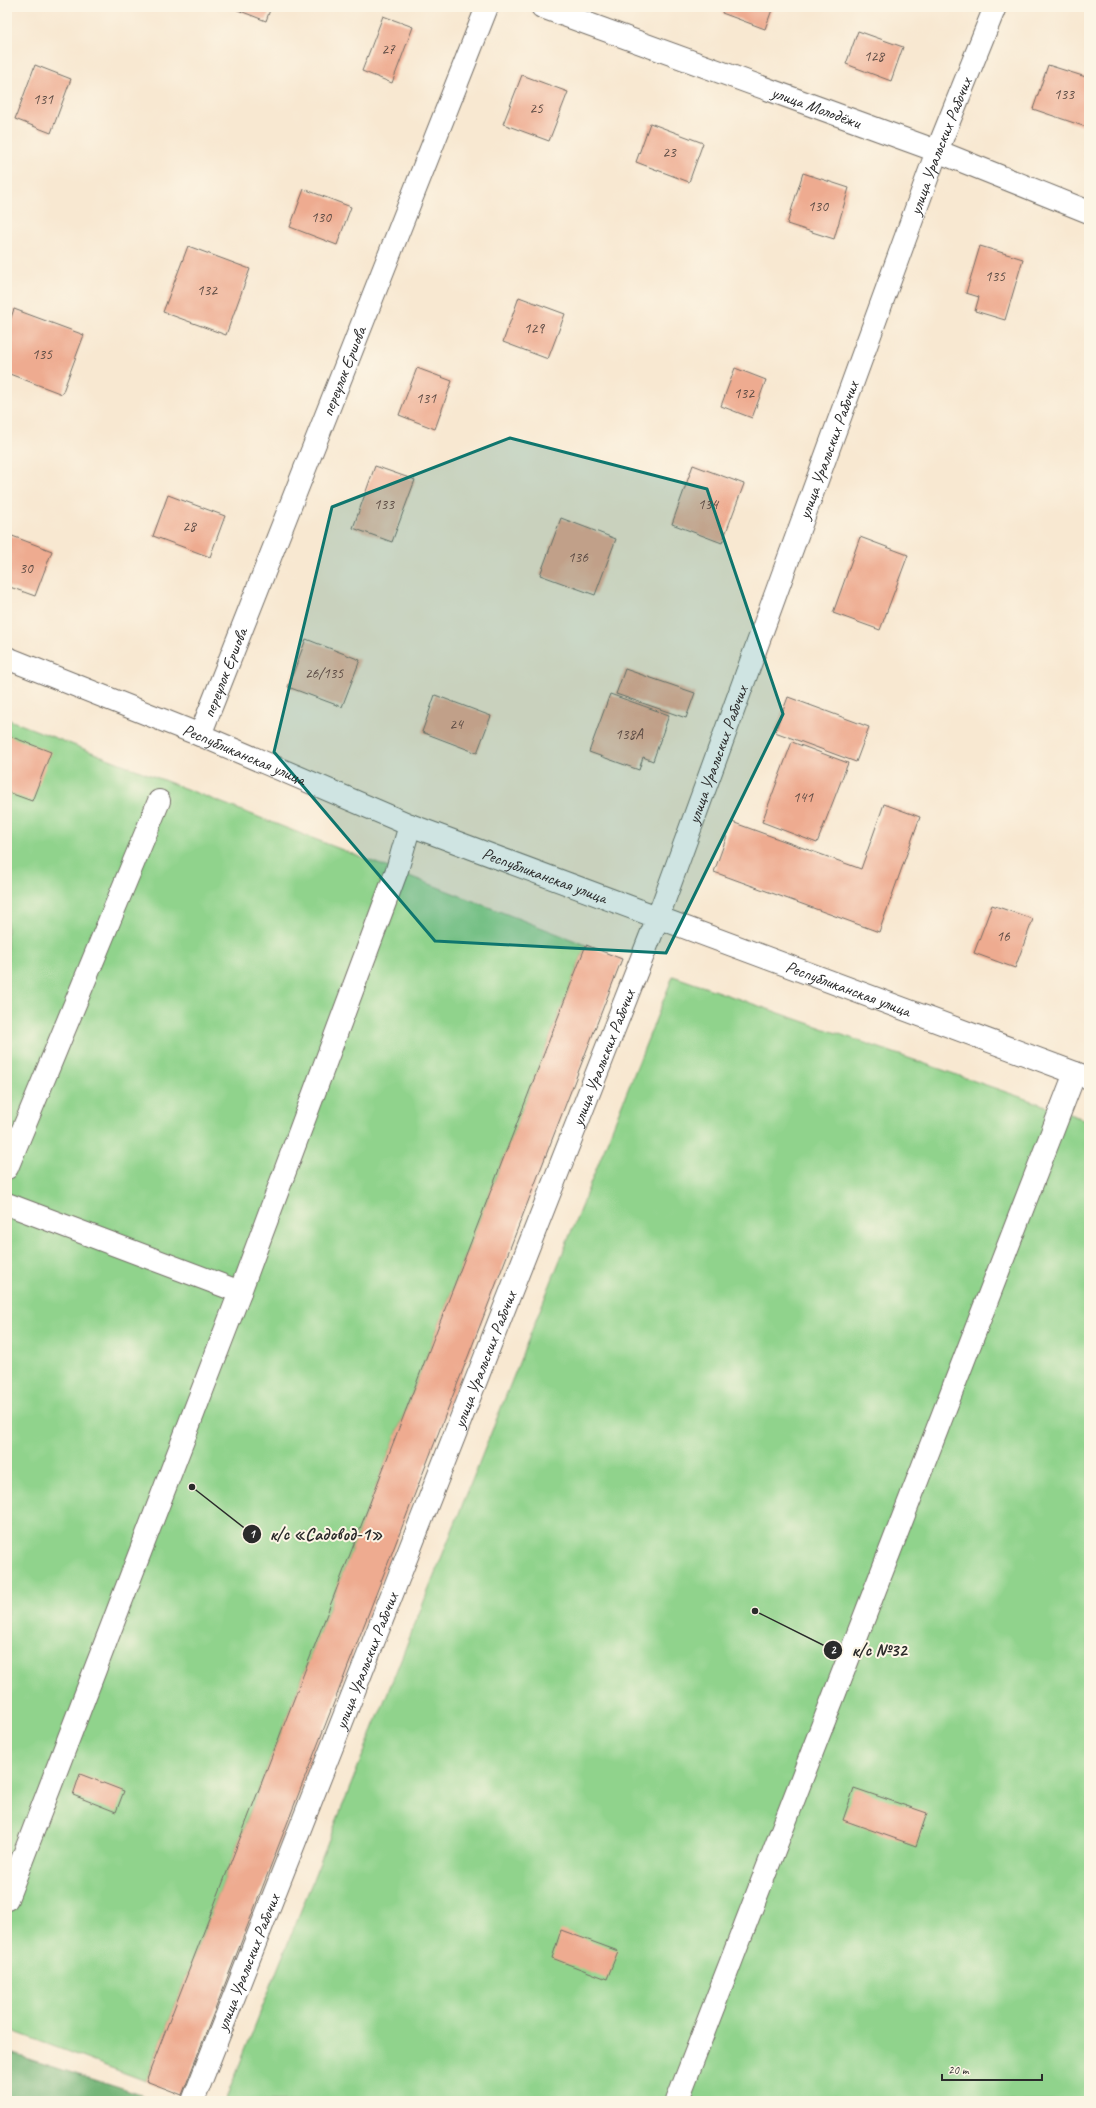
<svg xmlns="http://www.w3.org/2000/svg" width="1096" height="2108" font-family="Caveat,sans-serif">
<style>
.green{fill:#90d38c;stroke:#5e7f5c}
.forest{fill:#74b578;stroke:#507052}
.building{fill:#eeab90}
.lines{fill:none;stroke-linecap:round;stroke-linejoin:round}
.minor-casing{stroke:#736d65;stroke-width:24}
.minor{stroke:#fff;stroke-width:22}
.marked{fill:#0f766e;fill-opacity:0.2;stroke:#0f766e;stroke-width:3;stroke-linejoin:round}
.labels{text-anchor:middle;stroke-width:4;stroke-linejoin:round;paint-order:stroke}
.number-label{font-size:15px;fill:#5c4b44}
.street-label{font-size:17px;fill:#2b2b2b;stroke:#fcf5e5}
.leader{fill:none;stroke:#2b2b2b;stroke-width:1.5}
.callout-dot{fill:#2b2b2b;stroke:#fcf5e5;stroke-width:1.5}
.mark-label{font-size:12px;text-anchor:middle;font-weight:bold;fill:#fff}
.callout-label{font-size:18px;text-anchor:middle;font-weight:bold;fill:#2b2b2b;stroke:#fcf5e5;stroke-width:4;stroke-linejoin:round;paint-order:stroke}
</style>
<rect width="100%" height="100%" fill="#fcf5e5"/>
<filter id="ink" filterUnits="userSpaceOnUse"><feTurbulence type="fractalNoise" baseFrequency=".025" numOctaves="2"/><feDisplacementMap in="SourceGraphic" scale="8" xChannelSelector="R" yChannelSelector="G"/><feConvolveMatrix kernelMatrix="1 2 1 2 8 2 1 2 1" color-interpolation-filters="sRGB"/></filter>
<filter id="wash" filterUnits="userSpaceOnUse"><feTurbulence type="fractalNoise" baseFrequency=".012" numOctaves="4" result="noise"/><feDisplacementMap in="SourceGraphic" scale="16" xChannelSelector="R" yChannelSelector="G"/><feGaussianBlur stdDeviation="0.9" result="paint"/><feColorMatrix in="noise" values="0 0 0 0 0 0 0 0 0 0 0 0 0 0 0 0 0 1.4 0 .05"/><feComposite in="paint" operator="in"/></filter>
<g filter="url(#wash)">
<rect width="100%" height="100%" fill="#f8e8d1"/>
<path class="green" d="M7,719L586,945L146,2081L7,2029Z
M673,976L1089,1121V2101H225Z"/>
<path class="forest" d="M7,2052L160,2101H7Z"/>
<g id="blocks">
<path class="building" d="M230,7H271L266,21Z
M724,7H773L765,29L722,13Z
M383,16L413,27L392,83L362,71Z
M858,31L903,47L891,81L846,64Z
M35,65L71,79L51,133L15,119Z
M1048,65L1089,78V128L1033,109Z
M522,75L568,92L549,141L503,124Z
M650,123L703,143L689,182L636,162Z
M803,173L849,188L834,239L787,224Z
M304,189L351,207L337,245L290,227Z
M188,246L250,269L226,335L163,312Z
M980,246L1023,259L1005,320L975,311L979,297L966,293Z
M519,297L565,314L548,359L503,342Z
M14,309L84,335L62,394L7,373V329Z
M417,368L452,381L435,429L399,415Z
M735,368L766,380L752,418L721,406Z
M693,465L744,484L722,543L672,524Z
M375,466L415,480L392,542L353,528Z
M168,495L225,516L210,557L153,536Z
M561,518L616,539L595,595L540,575Z
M7,534L52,551L35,596L7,586Z
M860,537L908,555L880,630L833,613Z
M306,639L360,660L342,707L288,687Z
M625,669L695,693L686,718L616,694Z
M610,694L669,715L653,761L643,757L639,770L589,752Z
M435,695L491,716L477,753L422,732Z
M788,697L869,727L856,762L775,732Z
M7,735L51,752L32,801L7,792Z
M792,742L848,763L817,843L762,822Z
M884,804L920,817L879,932L714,872L732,822L861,869Z
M992,905L1033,919L1015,968L974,953Z
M586,945L622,959L182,2095L146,2081Z
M80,1774L124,1791L116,1812L73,1795Z
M854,1788L927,1813L916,1846L843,1820Z
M561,1930L618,1951L607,1979L552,1958Z"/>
</g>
</g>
<g filter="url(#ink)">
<use href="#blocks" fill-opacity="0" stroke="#736d65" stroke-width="1"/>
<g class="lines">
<g class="minor-casing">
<g id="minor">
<path id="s1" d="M542,7L937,151L1089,212"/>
<path id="s2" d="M7,658L200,735L410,825L1089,1078"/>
<path id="s3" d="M200,735L487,7"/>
<path d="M7,1168L159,801"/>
<path d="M7,1204L240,1292"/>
<path d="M7,1899L240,1292L397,870L410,825"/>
<path id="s4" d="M193,2101L658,917L937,151L995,7"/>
<path d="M677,2101L1075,1073"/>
</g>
</g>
<use href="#minor" class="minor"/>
</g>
</g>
<path class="marked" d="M510,438L707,489L783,714L666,953L435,941L274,752L332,507Z"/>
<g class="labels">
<g class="number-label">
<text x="388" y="54">27</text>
<text x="874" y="61">128</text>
<text x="1064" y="99">133</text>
<text x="43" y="104">131</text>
<text x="536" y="113">25</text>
<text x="669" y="157">23</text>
<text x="818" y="211">130</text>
<text x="321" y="222">130</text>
<text x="995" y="281">135</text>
<text x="207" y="295">132</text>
<text x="534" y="333">129</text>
<text x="42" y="359">135</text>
<text x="744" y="398">132</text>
<text x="426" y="403">131</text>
<text x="384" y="509">133</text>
<text x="708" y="509">134</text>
<text x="189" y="531">28</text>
<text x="578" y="562">136</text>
<text x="26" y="573">30</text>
<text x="324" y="678">26/135</text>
<text x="456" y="729">24</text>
<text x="629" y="739">138А</text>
<text x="803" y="802">141</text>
<text x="1003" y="941">16</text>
</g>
<g class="street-label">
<text dy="6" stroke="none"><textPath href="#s1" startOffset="292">улица Молодёжи</textPath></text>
<text dy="6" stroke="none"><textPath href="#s4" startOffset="2093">улица Уральских Рабочих</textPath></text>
<text dy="6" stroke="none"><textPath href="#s3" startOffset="391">переулок Ершова</textPath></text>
<text dy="6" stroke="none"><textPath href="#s4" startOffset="1769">улица Уральских Рабочих</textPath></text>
<text dy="6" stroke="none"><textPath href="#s3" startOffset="67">переулок Ершова</textPath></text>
<text dy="6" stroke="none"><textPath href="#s4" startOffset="1445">улица Уральских Рабочих</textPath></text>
<text dy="6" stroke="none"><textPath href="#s2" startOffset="256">Республиканская улица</textPath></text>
<text dy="6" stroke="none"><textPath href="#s2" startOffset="580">Республиканская улица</textPath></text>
<text dy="6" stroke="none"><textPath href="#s2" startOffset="904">Республиканская улица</textPath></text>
<text dy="6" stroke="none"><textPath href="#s4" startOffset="1121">улица Уральских Рабочих</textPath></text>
<text dy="6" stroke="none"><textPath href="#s4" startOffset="797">улица Уральских Рабочих</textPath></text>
<text dy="6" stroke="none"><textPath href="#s4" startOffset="473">улица Уральских Рабочих</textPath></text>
<text dy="6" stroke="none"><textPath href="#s4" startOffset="149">улица Уральских Рабочих</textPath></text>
</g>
</g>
<path class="leader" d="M192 1487L252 1534M755 1611L833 1650"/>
<g class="callout-dot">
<circle cx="192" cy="1487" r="4"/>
<circle cx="755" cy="1611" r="4"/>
<circle cx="252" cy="1534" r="10"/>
<circle cx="833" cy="1650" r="10"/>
</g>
<g class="mark-label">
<text x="252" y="1538">1</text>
<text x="833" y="1654">2</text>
</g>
<g class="callout-label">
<text x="326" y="1540">к/с «Садовод-1»</text>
<text x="879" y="1656">к/с №32</text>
</g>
<rect width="1096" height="2108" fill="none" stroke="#fcf5e5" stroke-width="24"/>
<path d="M942 2074v6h100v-6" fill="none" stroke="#2b2b2b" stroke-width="2"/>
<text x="948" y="2074" font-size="12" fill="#2b2b2b" stroke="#fcf5e5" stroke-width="3" paint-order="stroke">20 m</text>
</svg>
